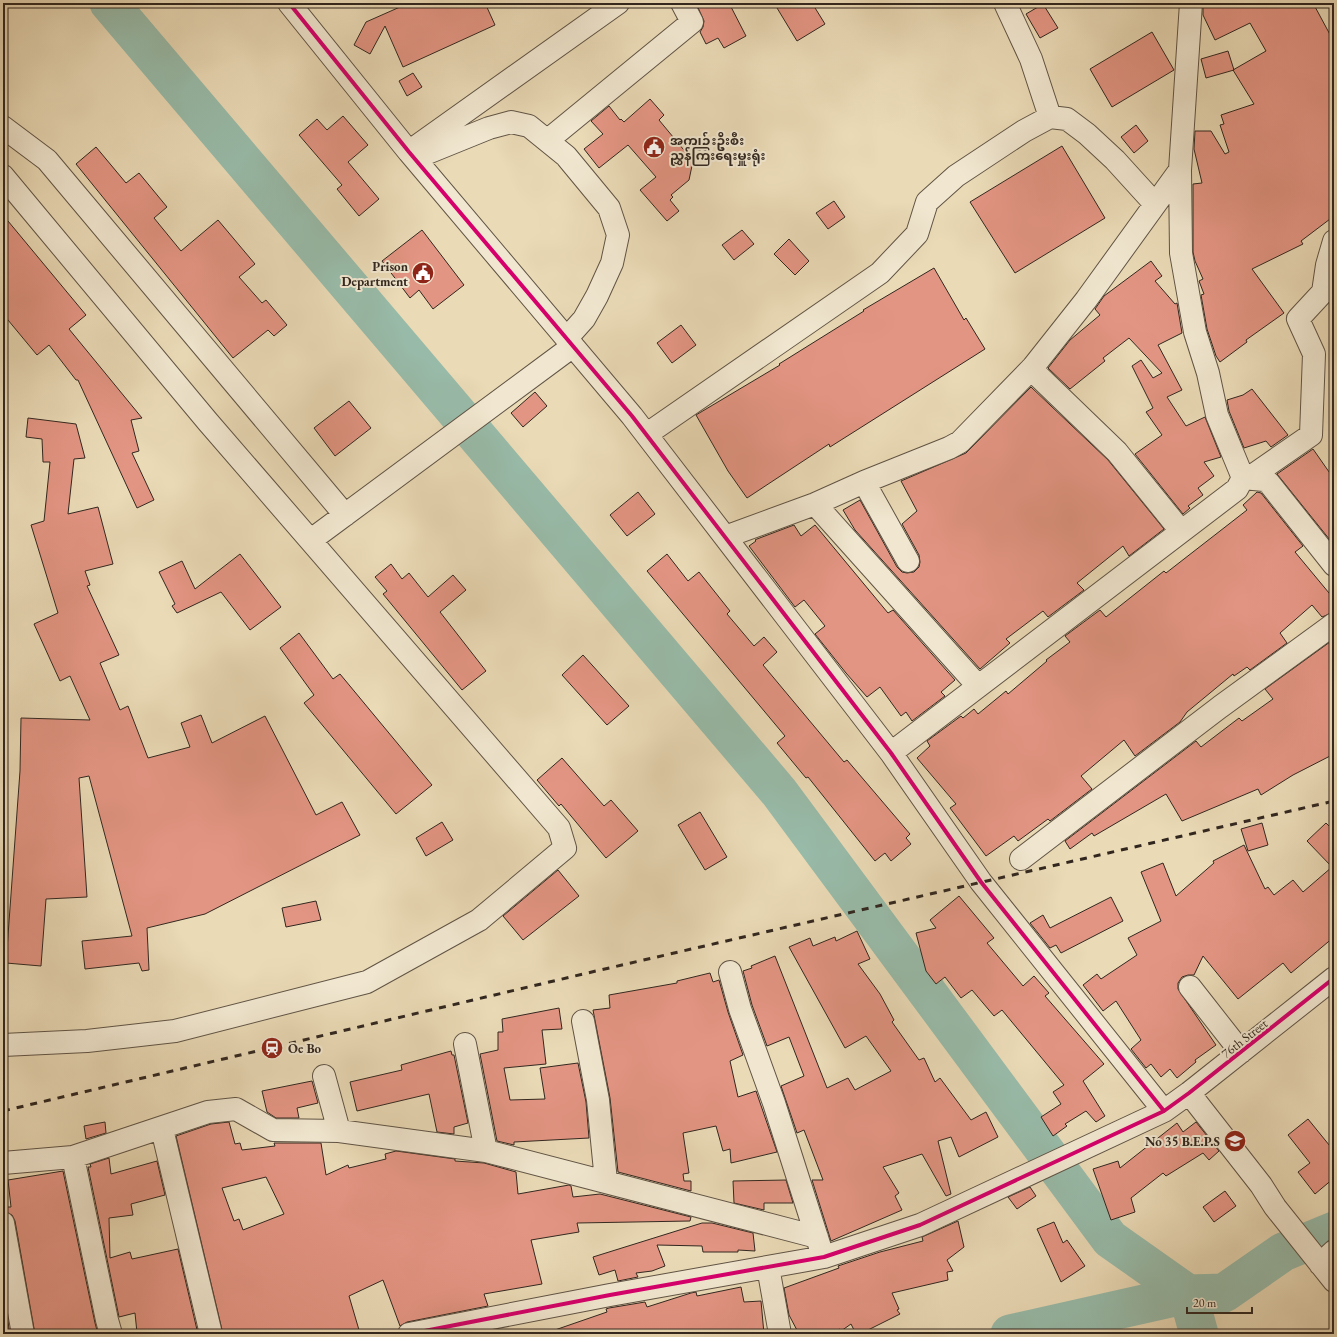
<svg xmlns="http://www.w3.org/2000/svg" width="1337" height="1337" font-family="'EB Garamond','Noto Sans Myanmar',serif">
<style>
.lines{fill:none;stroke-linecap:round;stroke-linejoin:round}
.river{stroke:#98bba9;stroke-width:39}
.building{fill:#e39583;stroke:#32271f;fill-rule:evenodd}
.minor-casing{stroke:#605445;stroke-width:24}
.minor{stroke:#f1e7d0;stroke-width:22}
.rail{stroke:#32271f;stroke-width:3;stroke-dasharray:7 7;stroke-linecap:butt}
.cycleway-casing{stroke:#f1e7d0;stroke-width:6}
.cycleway{stroke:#d6006c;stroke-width:4}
.labels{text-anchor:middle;stroke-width:4;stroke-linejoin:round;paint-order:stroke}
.poi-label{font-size:13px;font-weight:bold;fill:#32271f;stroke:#f1e7d0;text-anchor:start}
.street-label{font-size:13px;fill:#32271f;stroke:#f1e7d0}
</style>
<rect width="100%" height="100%" fill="#eadab6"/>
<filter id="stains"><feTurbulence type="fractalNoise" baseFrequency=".005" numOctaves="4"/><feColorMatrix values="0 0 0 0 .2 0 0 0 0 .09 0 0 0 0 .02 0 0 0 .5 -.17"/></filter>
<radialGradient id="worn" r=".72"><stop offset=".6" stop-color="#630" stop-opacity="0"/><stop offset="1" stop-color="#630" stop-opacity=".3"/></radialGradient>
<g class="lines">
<path class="river" d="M109,3L779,792L1110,1239L1188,1294L1224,1293L1283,1252L1334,1231
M1010,1334L1188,1294L1199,1334"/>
</g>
<path class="building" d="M409,3H485L495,25L403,67L385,26L370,54L354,45L366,22Z
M696,3H729L746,36L724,48L718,38L706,44L700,32L703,27L704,21Z
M774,3H812L825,24L797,41Z
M1203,3H1313L1334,42V216L1301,241L1303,244L1252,269L1284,313L1246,340L1247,342L1220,362L1216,356L1207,329L1201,295L1204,294L1199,281L1203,279L1195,261L1193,252V184L1202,183L1194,149L1195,131H1211L1225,154L1229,152L1220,125L1224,124L1221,115L1254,104L1233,70L1266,51L1250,23L1215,40L1203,15Z
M1043,4L1058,28L1040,38L1026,14Z
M1152,32L1174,70L1112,107L1090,69Z
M1228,51L1234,70L1206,78L1201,59Z
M413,73L422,87L407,96L399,81Z
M650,99L664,115L659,120L693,161L689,180L671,195L673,197L670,200L679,211L667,221L640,190L656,177L628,145L599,168L584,149L603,134L591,121L609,106L620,120L621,119L624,122Z
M343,116L368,145L348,162L379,199L359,216L337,189L342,185L299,135L317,119L327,130Z
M1136,125L1148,141L1134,153L1121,137Z
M1062,146L1105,218L1015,273L970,202Z
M96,147L126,183L139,173L167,207L154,218L181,251L218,220L255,264L239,277L262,303L266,300L287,325L274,336L268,330L233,358L76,164Z
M834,201L845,217L828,229L816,213Z
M3,215L86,315L69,329L142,418L131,420L139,451L132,453L154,500L137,508L78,380H76L49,345L37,355L3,314Z
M422,230L464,285L433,309L419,290L410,298L382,261Z
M742,230L754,244L734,260L722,245Z
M789,239L809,261L795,275L774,254Z
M1151,261L1162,276L1155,281L1175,304L1177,303L1182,333L1158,345L1182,390L1167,397L1186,426L1205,417L1221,457L1204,462L1214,476L1198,488L1203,495L1188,506L1190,508L1183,514L1135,454L1162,435L1146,412L1153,408L1132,366L1141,360L1153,378L1162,373L1129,338L1103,358L1105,361L1070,389L1048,368L1070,340L1100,315L1095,309L1104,296Z
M934,268L964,320L966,318L985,349L830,447L829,444L747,498L728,471L696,415L780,365L779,364L864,311L863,310Z
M681,325L696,345L672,363L657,343Z
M1031,387L1108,460L1164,529L1129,556L1123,546L1077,583L1084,590L1048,617L1043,611L1006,639L1010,643L980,669L855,530L843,510L860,500L897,567L902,572L907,573L914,572L919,567L920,562L919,555L902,524L917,511L901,481L966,453Z
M1252,389L1288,435L1271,447L1266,441L1244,448L1229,411L1227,400L1243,395Z
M535,392L547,406L523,427L511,413Z
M349,401L371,428L335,456L314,428Z
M28,418L76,424L85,458L74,459L68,514L98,507L113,564L85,571L90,585L87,586L119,655L100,663L120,710L128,706L148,758L190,747L181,723L201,715L212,743L265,716L316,815L342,802L360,835L205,914L147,928L149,970L142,971L139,963L85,969L82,941L132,936L89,776L79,778L87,897L46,899L41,966L6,963L20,771L21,718L90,720L70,676L60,681L34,624L58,613L31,525L44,521L50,462H43L42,439L26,437Z
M1313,449L1334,479V545L1277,474Z
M638,492L655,514L627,536L610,515Z
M1257,492L1261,493L1303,546L1295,552L1334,599V612L1322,617L1312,605L1280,633L1287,643L1250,670L1247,667L1234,676L1233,674L1187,712L1180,722L1135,756L1124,740L1081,776L1092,789L1050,821L1048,819L1018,841L1014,836L986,856L950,808L956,804L917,758L930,746L927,741L961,716L963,718L974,709L978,714L1006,691L1008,694L1047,661L1046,660L1070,642L1065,636L1100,610L1106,617L1164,571L1166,573L1247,510L1243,505Z
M794,525L801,536L815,525L888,613L893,610L955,680L941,692L945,696L912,721L906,712L901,716L880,687L867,697L846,673L815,634L825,626L804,600L795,607L749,546L756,541L755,540L757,539Z
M240,554L281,607L250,630L221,592L177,613L172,606L175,604L159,572L182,561L195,589Z
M667,554L688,581L699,572L730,611L727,614L754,646L764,637L777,652L763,665L844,762L847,760L910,834L906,838L911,844L891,861L885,853L875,861L808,777L806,778L777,743L785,736L647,571Z
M391,564L402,579L409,573L428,597L453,575L466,590L440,612L486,671L462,690L383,594L387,591L375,577Z
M299,633L333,679L340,674L432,785L396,814L304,703L314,695L280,648Z
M1334,639V754L1293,775L1261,795L1258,789L1182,821L1166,794L1094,836L1092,833L1070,849L1065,841L1196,741L1201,747L1239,718L1242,721L1273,699L1265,689Z
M583,655L629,706L607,725L562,675Z
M562,758L604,806L611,800L638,831L606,858L561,804L559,806L537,780Z
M700,812L727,857L705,870L678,825Z
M442,822L453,840L426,856L416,838Z
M1262,823L1268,845L1248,851L1241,829Z
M1326,823L1334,831V937L1291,973L1283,963L1238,999L1203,956L1194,975H1188L1182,977L1178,983V989L1216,1045L1195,1060L1196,1062L1177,1078L1170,1069L1161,1077L1151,1064L1146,1068L1131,1049L1141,1040L1116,1001L1103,1011L1083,985L1097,974L1101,979L1137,955L1128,938L1161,921L1141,872L1163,863L1176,896L1214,863L1213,861L1244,845L1265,889L1268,887L1274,895L1293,880L1303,892L1332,867L1307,841Z
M558,870L579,896L523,940L503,916Z
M959,896L994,938L987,943L1023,986L1034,976L1049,993L1045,996L1104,1064L1083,1081L1105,1116L1096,1122L1086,1111L1065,1124L1067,1126L1053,1136L1041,1117L1061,1104L1053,1092L1064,1085L1002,1010L994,1016L972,990L961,998L945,977L936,984L926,971L916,933L936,928L930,920Z
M1111,897L1123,921L1061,953L1056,945L1050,948L1030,923L1043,915L1050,928Z
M316,901L321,920L286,927L282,908Z
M857,931L870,959L858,964L880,994L894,1020L892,1022L919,1060L924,1058L935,1082L940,1078L971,1120L986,1112L998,1137L959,1157L951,1137L938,1141L951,1194L946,1196L922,1154L883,1167L899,1193L895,1196L902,1210L831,1241L812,1180H823L804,1130L797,1133L781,1086L804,1076L789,1037L767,1046L752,1005L743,971L752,968L751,966L775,956L827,1088L848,1078L855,1090L891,1071L866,1036L845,1048L789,947L810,938L813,946L835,937L836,941Z
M710,973L713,982L719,980L728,1012L743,1055L730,1061L738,1097L756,1091L777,1152L731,1163L730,1149L723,1151L716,1126L683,1133L689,1173L683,1174L684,1181H691V1191L618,1172L610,1098L593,1010L610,1008L609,995L677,983V981Z
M559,1008L562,1029L542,1030L546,1064L504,1068L510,1100L545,1099L540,1068L578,1063L586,1102L589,1138L514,1142V1145L497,1141L480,1054L498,1050V1032H503L502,1019Z
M451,1051L452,1055H454L468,1123L454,1127V1134L437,1132L429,1094L357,1111L350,1082L402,1070L401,1065Z
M312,1081L318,1103L297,1108L299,1118H276L267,1112L262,1091Z
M1308,1119L1334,1151V1178L1315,1194L1298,1172L1310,1163L1288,1135Z
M105,1122L106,1133L86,1139L84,1126Z
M229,1122L235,1144L240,1143L242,1150L275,1146L274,1143H321L326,1175L348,1165L349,1168L386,1159L385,1154L396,1151L455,1159V1161L484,1163L516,1172L518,1194L569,1185L571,1186L573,1197L600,1194L691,1217L690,1221L577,1223L579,1232L531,1240L542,1284L484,1294L488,1306L407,1322L400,1326L383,1280L349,1296L359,1330L345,1334H223L176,1136L211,1124ZM266,1177L284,1214L243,1230L239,1219L234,1221L222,1188Z
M1196,1122L1219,1151L1209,1160L1203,1153L1166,1176L1163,1173L1131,1198L1135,1212L1111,1220L1093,1169L1118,1161L1120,1168L1177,1123L1183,1132Z
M109,1158L111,1174L157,1161L165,1195L131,1204L133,1215L109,1218L110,1258L130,1252L132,1259L178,1249L198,1334H172L171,1331L137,1333L135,1313L119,1317L88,1167H91L90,1164Z
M63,1171L95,1323L98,1334H55L54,1330L35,1334L15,1221L12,1215L3,1211V1207H11L8,1180Z
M786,1180L793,1203H764V1210L734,1203L733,1181Z
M1030,1187L1036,1196L1017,1209L1008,1197Z
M1225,1191L1236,1206L1214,1222L1203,1207Z
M958,1221L964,1247L947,1260L953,1271L947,1272L948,1280L892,1293L899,1309L897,1310L900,1314L860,1334H856L851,1324L841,1331L840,1329L829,1334H799L789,1315L784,1288L839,1268L838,1266L880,1252L923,1241L922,1237Z
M1054,1222L1063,1243L1067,1240L1085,1266L1061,1282L1037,1229Z
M702,1223H712L753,1233L755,1251L738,1250V1252H703L702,1246L657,1245L665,1266L652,1271L636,1273L638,1277L618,1281L615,1270L599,1275L593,1257Z
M741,1287L744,1302L761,1301L764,1334H552V1331L607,1312L606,1309L609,1308L645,1302L647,1307L691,1293L696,1292L697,1296Z
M3,1293L10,1334H3Z
M493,1330L494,1334H475Z"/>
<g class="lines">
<g class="minor-casing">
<path id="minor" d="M289,3L409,152L632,416L891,753L981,882L1164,1111
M1005,3L1031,59L1050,117
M3,127L47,160L345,515
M548,140L692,22L682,3
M410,151L618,3
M415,158L489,128L511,122L529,126L566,156L609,208L618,235L612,263L597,296L584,319L567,338
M3,176L208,422L559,828L565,848L479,920L367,982L175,1031L87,1041L3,1045
M1031,369L1117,452L1181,531
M647,434L880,273L917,234L927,202L956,176L1024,131L1050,117L1067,119L1087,134L1115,160L1155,204
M1243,478L1264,480L1269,483L1334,565
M1249,478L1311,435L1314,354L1298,319L1323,292L1327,265L1334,241
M864,482L908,561
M815,504L978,686
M725,537L815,504L864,482L949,448L960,442L1033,367L1086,300L1180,170
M311,540L573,346
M891,753L1237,489L1243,478L1217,415L1208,373L1195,332L1181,253L1180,170L1191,3
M1021,859L1220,707L1334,624
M730,972L740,1009L774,1103L820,1247
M1190,987L1241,1052
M583,1021L598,1100L606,1181
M465,1044L486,1151
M324,1076L339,1131
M1189,1093L1261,1185L1275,1207L1334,1281
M162,1129L211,1334
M73,1157L107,1320L111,1334
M3,1163L73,1157L208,1112L236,1109L273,1130L339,1131L486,1151L817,1237
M3,1223L23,1334
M1320,1264L1334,1251
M768,1267L780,1334
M409,1334L610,1295L824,1257L920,1225L1164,1111L1189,1093L1334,978"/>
</g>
<use href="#minor" class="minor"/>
<path class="rail" d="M3,1111L596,971L1334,801"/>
<g class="cycleway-casing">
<path id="cycleway" d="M289,3L409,152L632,416L891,753L981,882L1164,1111
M409,1334L610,1295L824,1257L920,1225L1164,1111L1189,1093L1334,978"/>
</g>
<use href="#cycleway" class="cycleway"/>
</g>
<defs>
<g id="civic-disc" transform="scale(1.15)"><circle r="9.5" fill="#8f2418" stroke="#f1e7d0"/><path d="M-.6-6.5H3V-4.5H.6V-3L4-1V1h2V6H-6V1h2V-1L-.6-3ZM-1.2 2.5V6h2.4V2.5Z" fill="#fff"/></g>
<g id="station-disc" transform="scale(1.15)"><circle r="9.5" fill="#8f2418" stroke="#f1e7d0"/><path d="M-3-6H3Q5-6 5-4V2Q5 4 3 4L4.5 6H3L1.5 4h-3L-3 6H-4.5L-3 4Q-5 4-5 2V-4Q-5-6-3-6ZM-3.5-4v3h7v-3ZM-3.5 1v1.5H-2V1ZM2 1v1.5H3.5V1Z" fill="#fff"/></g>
<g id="school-disc" transform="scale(1.15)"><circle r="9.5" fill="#8f2418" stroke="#f1e7d0"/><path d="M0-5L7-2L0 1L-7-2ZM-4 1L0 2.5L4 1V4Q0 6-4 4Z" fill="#fff"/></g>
</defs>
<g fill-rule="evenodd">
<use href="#civic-disc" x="654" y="147"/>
<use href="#civic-disc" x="423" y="273"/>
<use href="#station-disc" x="272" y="1048"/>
<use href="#school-disc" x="1235" y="1141"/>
</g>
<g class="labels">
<g class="poi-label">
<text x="670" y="145">အကျဉ်းဦးစီး<tspan x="670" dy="15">ညွှန်ကြးရေးမှူးရုံး</tspan></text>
<text x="408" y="271" text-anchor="end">Prison<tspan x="408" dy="15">Department</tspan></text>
<text x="288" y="1053">Oe Bo</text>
<text x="1220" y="1146" text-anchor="end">No 35 B.E.P.S</text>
</g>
<g class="street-label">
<text transform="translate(1244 1038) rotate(-38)" y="5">76th Street</text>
</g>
</g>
<rect width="1337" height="1337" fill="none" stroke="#eadab6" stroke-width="16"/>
<rect x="4" y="4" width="1329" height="1329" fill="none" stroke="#32271f" stroke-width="2"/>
<rect x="8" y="8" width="1321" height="1321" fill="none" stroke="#32271f"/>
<path d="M1187 1307v6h65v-6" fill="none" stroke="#32271f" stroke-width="2"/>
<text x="1193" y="1307" font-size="12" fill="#32271f" stroke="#f1e7d0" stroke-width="3" paint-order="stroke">20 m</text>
<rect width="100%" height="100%" filter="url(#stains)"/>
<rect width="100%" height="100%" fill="url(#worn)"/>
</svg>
